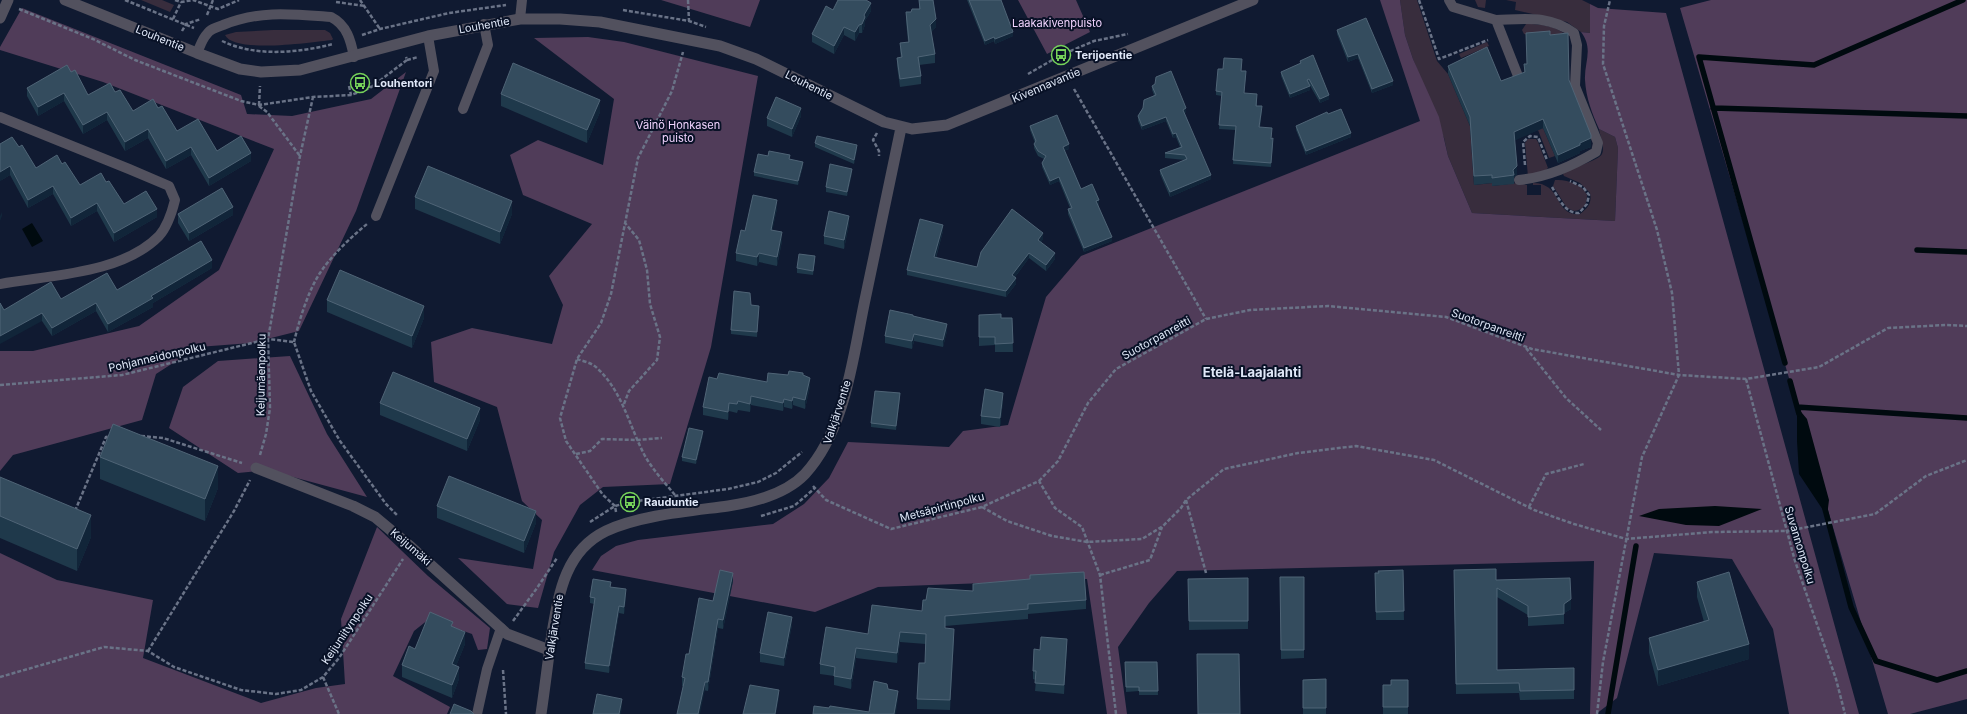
<svg xmlns="http://www.w3.org/2000/svg" width="1967" height="714" font-family="Inter,sans-serif">
<style>
.green{fill:#382d3d}
.forest{fill:#503c59}
.water{fill:#000a0f}
.lines{fill:none;stroke-linecap:round;stroke-linejoin:round}
.stream{stroke:#000a0f;stroke-width:5.5}
.path{stroke:#6a7387;stroke-width:2.5;stroke-dasharray:4 2;stroke-linecap:butt}
.service{stroke:#52515e;stroke-width:10}
.minor{stroke:#52515e;stroke-width:11}
.tertiary{stroke:#52515e;stroke-width:11}
.wall{fill:#1f394b}
.shaded-wall{fill:#112539}
.building{fill:#344c5e;stroke:#4f6476}
.labels{text-anchor:middle;stroke-width:4;stroke-linejoin:round;paint-order:stroke}
.park-label{font-size:11px;fill:#f1d3fe;stroke:#081126}
.street-label{font-size:11px;fill:#e0e8f8;stroke:#081126}
.poi-label{font-size:11px;font-weight:bold;fill:#e0e8f8;stroke:#081126;text-anchor:start}
.quarter-label{font-size:13px;font-weight:bold;fill:#e0e8f8;stroke:#081126}
</style>
<rect width="100%" height="100%" fill="#101a31"/>
<path class="green" d="M141,0H162L174,5L170,12Z
M1400,0H1417L1437,61L1448,74L1470,126L1474,185L1492,183V186L1517,183L1527,185V195H1541V185H1533V183C1563,183 1554,217 1580,214C1588,208 1592,203 1590,193L1580,183L1564,176L1563,174C1571,167 1599,161 1602,154C1605,148 1600,136 1599,129L1615,137L1618,148L1615,221L1472,213L1448,156L1444,138L1413,59L1405,35Z
M1475,0H1486L1485,8L1478,7Z
M1506,0H1582L1590,4V33L1581,32L1567,22L1515,10L1516,2Z
M1526,24C1540,24 1556,26 1566,35L1532,36L1524,34L1522,30Z
M273,30H325L330,33L333,39L332,40C314,42 234,54 225,35L236,32Z
M1487,42L1489,46L1461,58L1459,54Z
M1543,128L1555,156L1549,158L1538,130Z
M1528,139H1536L1538,142L1548,168L1542,173L1528,177L1525,143Z
M1555,180C1567,179 1582,184 1587,195C1587,204 1584,210 1574,211L1567,208L1553,186Z"/>
<path class="forest" d="M661,0H760L750,27Z
M1018,0H1076L1090,32L1047,54Z
M1380,0H1400L1405,35L1413,59L1439,117L1448,156L1472,213L1615,221L1618,148L1615,137L1599,129C1592,113 1586,98 1585,80C1584,62 1594,49 1581,32L1590,33V4L1598,8L1666,13L1859,714H1789L1773,629L1732,559L1654,553L1617,698L1596,714H1590L1594,561L1177,571L1149,603L1118,647L1127,714H1107L1087,579L878,587L815,612L592,570L601,556L616,546L638,540L773,524L804,504L829,478L848,442L949,447L963,431L1008,425L1046,297L1081,256L1420,121Z
M1711,0H1967V699L1910,714H1888L1680,8Z
M22,8L241,95L247,114L292,116L371,99L406,72L356,211L299,331L251,343L198,347L156,374L142,420L13,455L0,471V351H33L139,326L219,270L274,149L103,82L0,50V47Z
M588,37L624,42L758,76L711,347L670,484L603,487L580,505L554,552L538,608L507,604L458,558L533,569L542,520L522,501L497,407L434,382L431,342L472,328L552,344L563,305L549,276L592,224L523,195L510,155L538,140L603,165L614,99L534,38Z
M290,356L327,434L367,497L267,470L238,473L169,428L183,387L218,361Z
M377,527L428,576L490,628L487,649L478,650L472,634L429,619L414,631L393,676L450,707L447,714H0V553L57,580L153,600L143,658L261,703L316,688L345,684L341,619Z"/>
<path class="water" d="M32,223L43,241L32,247L22,229Z
M1797,407L1807,419L1829,500L1827,516L1799,474L1797,441Z
M1715,506L1762,509L1719,526L1686,525L1639,516L1659,509Z"/>
<g class="lines">
<path class="stream" d="M1713,108L1967,116
M1917,250L1967,252
M1785,363L1699,57L1814,65L1963,0
M1790,381L1799,414
M1797,407L1967,418
M1825,509L1851,607L1876,661L1937,680L1967,671
M1608,714L1636,546"/>
<path class="path" d="M125,0L194,28
M175,0L181,2L193,0L218,9L239,0
M360,0L380,29
M688,0L689,21
M1419,0L1439,59L1488,40
M336,2L365,6
M19,9L93,39L135,60L241,101L259,105L313,97L351,95L370,88L407,60L406,57
M623,10L689,21L706,27
M207,15L213,0
M173,19L181,2
M182,31L186,24L201,19
M362,35L380,29L449,13L506,5
M222,41C255,57 298,53 333,44
M407,60L418,57
M1028,74L1061,55L1094,41L1128,34
M368,80L370,88
M349,86L351,95
M1074,89L1206,319
M259,105L260,86
M259,106L267,112L300,156
M877,133L873,140L879,151V156
M1525,165L1523,142L1530,136L1538,137L1547,160
M1552,187C1558,197 1565,214 1579,213L1587,204L1589,195L1583,187L1570,181
M294,342C299,321 308,291 320,273C332,255 350,238 367,224
M1526,348L1566,398L1601,430
M577,359C583,361 592,363 597,368C623,392 629,426 645,456C653,470 665,483 675,495
M1746,379L1795,561L1836,679L1845,714
M0,385L122,375L268,339L294,342L311,391L340,441L386,504L397,515
M624,404L629,391L657,360L660,337L650,304L647,270L639,240L625,223
M141,436L163,438L242,463
M576,454L590,451L602,439L638,440L662,438
M260,455L266,434L270,408L268,339L300,156L313,97
M1039,481L1058,461L1088,403L1116,369L1206,319L1250,310L1328,306L1446,317L1532,349L1679,375L1746,379L1819,367L1888,328L1946,325L1967,326
M813,486L826,500L891,529L982,507L1039,481L1055,508L1082,527L1100,575L1116,714
M1186,500L1206,573
M982,507L1007,521L1052,536L1087,542L1142,539L1163,526L1181,508L1186,500L1224,469L1298,453L1356,446L1434,460L1534,510L1574,524L1626,539L1712,532L1787,531L1875,514L1926,476L1967,460
M1529,507L1546,474L1584,464
M75,511L106,437L111,436
M616,512L615,506L603,495L566,441L560,418L577,359L601,323L611,294L638,158L672,91L683,52
M761,516L794,506L815,488
M590,522L615,506L630,502L728,489L758,482L776,473L802,452
M1100,575L1150,560L1162,527
M513,621L537,588L557,558
M148,651L234,511L250,480
M503,670L506,714
M0,677L104,647L148,651L174,667L241,690L276,694L301,690L323,677L339,658L403,559
M323,677L339,714
M1597,714L1603,662L1642,457L1679,375L1672,293L1657,230L1603,64L1604,26L1610,0"/>
<path class="service" d="M1449,0L1453,7L1496,20L1518,76
M520,19L522,0
M1496,20C1526,19 1549,15 1574,33L1577,45L1575,86L1598,143L1596,152C1572,166 1548,177 1519,180
M197,53C200,47 202,39 207,34C210,29 217,27 223,25C260,10 292,14 331,17C347,25 351,41 354,57
M463,109L488,45L484,24
M0,117L129,169L169,186L175,200C172,212 168,226 159,236C122,274 50,275 0,284
M376,216L434,71L428,36
M477,714L487,669L501,628"/>
<path class="minor" d="M0,18L8,0
M256,468L353,506L375,517L411,547L507,634L549,650"/>
<path class="tertiary" d="M65,0L197,53L240,69L261,72L300,70L428,36L520,19H560L600,22L720,46L756,59L884,122L912,129L947,125L1253,0
M541,714C545,687 548,660 552,633C559,593 565,551 606,531C640,515 691,511 728,506C755,502 786,494 805,474C847,428 853,354 866,295C878,239 889,184 901,128"/>
</g>
<path class="wall" d="M919,0H933L936,27L931,32L935,54V63L919,65L921,76V84L900,87L897,66V58H901L900,51V43L908,42L906,21V12H911L919,9Z
M967,0H1001L1013,36L995,44L994,41L985,45Z
M833,10L871,11L865,21V25L862,33H859L855,41L844,35L834,54L812,42V34Z
M1337,30L1393,85L1372,93L1358,58L1348,62L1337,34Z
M1526,33L1550,35L1569,80L1591,144V147L1580,151V153L1558,163L1543,128L1514,140L1517,174L1514,177V184L1492,186V183L1474,185L1470,126L1448,74V66L1501,81L1524,73V64H1527Z
M1300,61L1329,99L1320,103L1309,84L1310,90L1290,98L1281,76V72L1300,64Z
M1242,64L1241,71L1246,75L1244,93L1257,98V106L1262,110L1260,127L1271,139L1273,142L1271,167L1233,164L1235,130L1219,129L1222,96L1216,95V91L1223,69Z
M71,72L88,95L115,92L133,111L158,108L177,131L217,151L251,161L209,186L191,155L166,169L148,138L125,151L107,120L83,134L64,101L38,116L27,96V88Z
M1152,86L1186,112L1184,113L1211,179L1170,197L1160,174V170L1185,160L1165,158V153L1180,147L1176,137L1173,138L1166,121L1142,130L1138,121V116L1143,108L1154,95L1152,90Z
M501,94L600,112L587,143L501,106Z
M1328,114L1351,137L1306,155L1296,130V126Z
M801,116L792,137L767,126V118Z
M1030,126L1069,149L1064,151L1081,189L1099,204L1098,205L1112,241L1084,252L1068,214V209L1070,208L1059,181L1050,185L1042,167V163L1044,159L1038,156L1034,148V144L1035,143L1030,130Z
M815,143L857,149L854,164L815,147Z
M19,147L36,168L62,164L80,185L106,182L124,204L157,217L114,242L97,211L71,226L53,194L28,208L10,175L0,181Z
M768,156L790,159L803,166L798,185L754,176V172Z
M852,173L847,196L826,192V187Z
M415,197L512,214L500,244L415,209Z
M777,209L772,230L782,241L777,266L759,262L757,266L736,261V253L745,231Z
M178,214L233,215L189,241L178,223Z
M849,224L844,249L824,244V236Z
M943,231L936,258L977,267L1043,239L1041,242L1055,259L1046,271L1029,258L1015,277L1016,284L1006,297L907,275V270Z
M815,260L813,275L797,273V268Z
M212,268L153,303V307L108,332L96,311L52,336L42,321L4,310L61,299L117,290Z
M327,300L424,318L412,348L327,312Z
M751,305L759,306L757,337L731,334V330Z
M979,315L1001,318H1012L1013,352H995V345L979,346Z
M913,316L947,331L943,347L914,341L912,349L885,343V336Z
M788,375H803L810,386L805,409L793,405L792,409L784,407L783,411L751,405L750,412L738,410L737,413L729,411L728,420L703,415V407L717,379L767,382Z
M900,398L896,430L871,427V423Z
M1003,401L1000,427L981,424V416Z
M380,403L480,420L467,451L380,415Z
M703,435L696,464L682,461V457Z
M100,457L218,488L205,521L100,479Z
M0,477L91,537L77,571L0,538Z
M437,506L536,523L524,553L437,518Z
M1403,570L1404,620H1376L1375,573Z
M1454,570L1496,580L1571,609L1564,613V624L1528,626V615L1497,597V670L1574,668V699L1520,700L1519,693L1456,694Z
M1280,577H1304V658L1281,659Z
M1248,578V629L1189,630L1188,579Z
M733,581L723,629L718,628L708,691L682,686V677L689,654L713,601Z
M1697,582L1749,659L1658,686L1649,653V638L1704,622L1697,597Z
M973,584L1086,600V609L1028,614V619L945,626V628L954,639L950,710L917,709V699L925,663L926,644L900,642L897,663L856,658L851,689L834,685V676L820,674V664L868,634L922,611L926,600L973,591Z
M611,587L626,596L624,614L619,613L609,673L585,669V663L594,604L590,603V597Z
M792,625L784,666L760,662V653Z
M453,627L465,644L456,666L459,679L452,698L402,677V665L415,649Z
M1067,647L1064,694L1035,691L1036,680L1033,679V671L1040,650Z
M1125,662H1157L1158,695H1139V691L1126,692Z
M1326,679V714H1303V680Z
M1408,680V714H1383V685H1391Z"/>
<path class="shaded-wall" d="M871,3V11L865,21V25L862,33V24L864,15Z
M936,19V27L930,34V25Z
M859,25V33L855,41V32Z
M844,27V35L834,54V46Z
M1013,32V36L995,44V39Z
M994,37V41L985,45V41Z
M1358,54V58L1348,62V57Z
M1393,81V85L1372,93V89Z
M1310,86V90L1290,98V94Z
M64,93V101L38,116V107Z
M1329,95V99L1320,103V99Z
M600,100V112L587,143V130Z
M801,108V116L792,137V129Z
M1186,108V112L1183,114V110Z
M107,112V120L83,134V125Z
M1166,117V121L1142,130V126Z
M1543,119V128L1514,141V132Z
M148,129V138L125,151V142Z
M1176,133V137L1173,138V134Z
M1351,133V137L1306,155V151Z
M1591,135V147L1580,151V153L1558,163V155Z
M1069,144V149L1063,151V147Z
M857,145V149L854,164V160Z
M191,147V155L166,169V161Z
M251,153V161L209,186V178Z
M803,162V166L798,185V181Z
M10,166V175L0,181V172Z
M1517,166V174L1514,177L1513,170Z
M852,169V173L847,196V192Z
M1211,175V179L1170,197V192Z
M1059,177V181L1050,185V181Z
M53,186V194L28,208V200Z
M777,200V209L771,238V230Z
M1099,200V204L1096,205V201Z
M512,201V214L500,244V232Z
M97,203V211L71,226V218Z
M233,207V215L189,241V233Z
M157,209V217L114,242V233Z
M2,212V216L0,221V216Z
M849,216V224L844,249V240Z
M943,225V231L934,263V257Z
M782,232V241L777,266V257Z
M1043,233V239L1038,246V240Z
M1112,237V241L1084,252V248Z
M759,253V262L757,266V257Z
M1029,253V258L1012,281V275Z
M1055,253V259L1046,271V265Z
M212,260V268L153,303V307L108,332V324L151,296Z
M1016,278V284L1006,297V291Z
M96,303V311L52,336V328Z
M424,306V318L412,348V336Z
M42,313V321L0,344V336Z
M947,324V331L943,347V340Z
M914,334V341L912,349V341Z
M810,378V386L805,409V400Z
M900,393V398L896,430V426Z
M1003,393V401L1000,427V418Z
M751,396V405L750,412V404Z
M793,397V405L792,409V401Z
M784,399V407L783,411V403Z
M729,403V411L728,420V412Z
M480,408V420L467,451V439Z
M703,431V435L696,464V460Z
M218,466V488L205,521V499Z
M536,511V523L524,553V541Z
M91,515V537L77,571V549Z
M733,573V581L723,629V620Z
M626,589V596L624,614V607Z
M1571,599V609L1564,613V604Z
M619,606V613L609,673V666Z
M792,617V625L784,666V658Z
M718,619V628L708,691V682Z
M954,629V639L950,710V700Z
M465,632V644L452,676V664Z
M900,632V642L897,663V653Z
M1067,639V647L1064,694V685Z
M1749,644V659L1658,686V670Z
M856,648V658L851,689V679Z
M459,667V679L452,698V685Z
M705,682V690L700,714H698Z
M779,690V698L776,714H775Z
M898,691V699L896,714H894Z
M622,699V707L621,714H619Z"/>
<path class="building" d="M838,0H866L871,3L864,15L865,17L862,24L859,25L855,32L844,27L834,46L812,34L826,6L833,10Z
M919,0H933L936,19L930,25L935,54L918,57L921,76L900,79L897,58L902,57L900,43L909,42L906,12H911L912,9H920Z
M969,0H1001L1013,32L995,39L994,37L985,41Z
M1366,18L1393,81L1372,89L1358,54L1348,57L1337,30Z
M1550,31V35L1568,33L1569,80L1591,135V138L1580,143V145L1558,155L1543,119L1514,132L1517,166L1513,170L1514,175L1492,178V175L1474,176L1470,117L1448,66L1487,47L1501,81L1525,72L1524,64H1527L1526,33Z
M1313,55L1329,95L1320,99L1309,79L1307,80L1310,86L1290,94L1281,72L1301,63L1300,61Z
M1224,58L1242,59L1241,71H1246L1244,93L1257,94L1256,106H1262L1259,127L1272,128L1271,139L1273,138L1271,163L1233,160L1236,126L1219,125L1222,92L1216,91L1218,69H1223Z
M513,63L600,100L587,130L501,94Z
M67,65L71,72L75,70L88,95L110,83L115,92L120,90L133,111L153,99L158,108L162,106L177,131L198,119L217,151L241,136L251,153L209,178L191,147L166,161L148,129L125,142L107,112L83,125L64,93L38,107L27,88Z
M1171,71L1186,108L1183,110L1211,175L1170,192L1160,170L1187,159L1185,155L1165,153L1182,147L1176,133L1173,134L1166,117L1142,126L1138,116L1143,108L1144,100L1156,95L1152,86L1155,84L1156,77Z
M776,97L801,108L792,129L767,118Z
M1341,109L1351,133L1306,151L1296,126L1327,112L1328,114Z
M1057,115L1069,144L1063,147L1081,189L1092,184L1099,200L1096,201L1112,237L1084,248L1068,209L1072,208L1059,177L1050,181L1042,163L1046,156L1038,151L1034,144L1036,141L1030,126Z
M817,136L857,145L854,160L815,143Z
M12,137L19,147L22,145L36,168L57,155L62,164L65,162L80,185L101,173L106,182L109,181L124,204L146,191L157,209L114,233L97,203L71,218L53,186L28,200L10,166L0,172V144Z
M769,151L790,155L789,159L803,162L798,181L754,172L758,154L768,156Z
M830,164L852,169L847,192L826,187Z
M428,166L512,201L500,232L415,197Z
M222,188L233,207L189,233L178,214Z
M753,195L777,200L771,230L782,232L777,257L759,253L757,257L736,253L741,230L745,231Z
M1012,209L1043,233L1038,240L1055,253L1046,265L1029,253L1012,275L1016,278L1006,291L907,270L920,219L943,225L934,257L977,267L981,252Z
M829,211L849,216L844,240L824,236Z
M201,241L212,260L151,296L153,298L108,324L96,303L52,328L42,313L0,336V303L4,310L51,282L61,299L107,273L117,290Z
M799,254L815,256L813,271L797,268Z
M340,270L424,306L412,336L327,300Z
M734,291L750,293L751,305L759,306L757,332L731,330Z
M890,310L913,315V316L947,324L943,340L914,334L912,341L885,336Z
M1001,314V318H1012L1013,343L995,344V337H979V315Z
M789,371L803,373V375L810,378L805,400L793,397L792,401L784,399L783,403L751,396L750,404L738,401L737,404L729,403L728,412L703,407L709,377L717,379L719,373L767,382L768,373L788,375Z
M393,372L480,408L467,439L380,403Z
M985,389L1003,393L1000,418L981,416Z
M875,391L900,393L896,426L871,423Z
M113,424L218,466L205,499L100,457Z
M689,428L703,431L696,460L682,457Z
M449,476L536,511L524,541L437,506Z
M0,477L91,515L77,549L0,516Z
M1496,569V580L1570,578L1571,599L1564,604V614L1528,617V606L1497,588V670L1574,668V690L1520,691L1519,683L1456,684L1454,570Z
M720,570L733,573L723,620L718,619L708,682H705L698,714H677L685,678L682,677L686,654H689L699,598L713,601Z
M1403,570L1404,611L1376,612L1375,573H1379L1378,571Z
M1084,572L1086,600L1028,604V609L945,616V628L954,629L950,700L917,699L919,663H925L926,634L900,632L897,653L856,648L851,679L834,676L835,667L820,664L826,627L868,634L872,605L922,611L923,600H926L928,588L973,591V584L1030,579V575Z
M1729,572L1749,644L1658,670L1649,638L1709,620L1697,582Z
M1280,577H1304V650H1281Z
M1248,578V621H1189L1188,579Z
M593,579L611,582L610,587L626,589L624,607L619,606L609,666L585,663L595,598L590,597Z
M430,612L453,622L451,626L465,632L452,664L459,667L452,685L402,665L409,646L415,649Z
M768,612L792,617L784,658L760,653Z
M1041,637L1067,639L1064,685L1035,683L1036,671H1033L1034,649L1040,650Z
M1197,654H1239L1240,714H1198Z
M1125,662H1157L1158,691H1139V687H1126Z
M1326,679V708H1303V680Z
M1391,680H1408V707H1383V685H1391Z
M874,681L887,684L888,689L898,691L894,714H813L814,706L829,708L830,706L869,712Z
M750,685L779,690L775,714H743Z
M597,694L622,699L619,714H593Z
M454,704L471,711L474,714H450Z"/>
<defs>
<g id="bus-ring" transform="scale(1)"><circle r="9.5" fill="#081126" stroke="#76d25a" stroke-width="1.5"/><path d="M-5-6H5V4H4V6H2V4H-2V6H-4V4H-5ZM-3.5-4V0h7V-4ZM-3.5 1.2v1.5H-2V1.2ZM2 1.2v1.5H3.5V1.2Z" fill="#76d25a"/></g>
</defs>
<g fill-rule="evenodd">
<use href="#bus-ring" x="1061" y="55"/>
<use href="#bus-ring" x="360" y="83"/>
<use href="#bus-ring" x="630" y="502"/>
</g>
<g class="labels">
<g class="park-label">
<text x="1057" y="27">Laakakivenpuisto</text>
<text x="678" y="129">Väinö Honkasen<tspan x="678" dy="13">puisto</tspan></text>
</g>
<g class="street-label">
<text transform="translate(484 25) rotate(-10)" y="4">Louhentie</text>
<text transform="translate(160 38) rotate(22)" y="4">Louhentie</text>
<text transform="translate(809 85) rotate(27)" y="4">Louhentie</text>
<text transform="translate(1046 85) rotate(-23)" y="4">Kivennavantie</text>
<text transform="translate(1488 325) rotate(20)" y="4">Suotorpanreitti</text>
<text transform="translate(1156 338) rotate(-29)" y="4">Suotorpanreitti</text>
<text transform="translate(157 357) rotate(-13)" y="4">Pohjanneidonpolku</text>
<text transform="translate(261 375) rotate(-89)" y="4">Keijumäenpolku</text>
<text transform="translate(837 412) rotate(-72)" y="4">Valkjärventie</text>
<text transform="translate(942 507) rotate(-15)" y="4">Metsäpirtinpolku</text>
<text transform="translate(1800 545) rotate(73)" y="4">Suvannonpolku</text>
<text transform="translate(411 547) rotate(41)" y="4">Keijumäki</text>
<text transform="translate(554 627) rotate(-81)" y="4">Valkjärventie</text>
<text transform="translate(347 629) rotate(-56)" y="4">Keijuniitynpolku</text>
</g>
<g class="poi-label">
<text x="1075" y="59">Terijoentie</text>
<text x="374" y="87">Louhentori</text>
<text x="644" y="506">Rauduntie</text>
</g>
<g class="quarter-label">
<text x="1252" y="377">Etelä-Laajalahti</text>
</g>
</g>
</svg>
